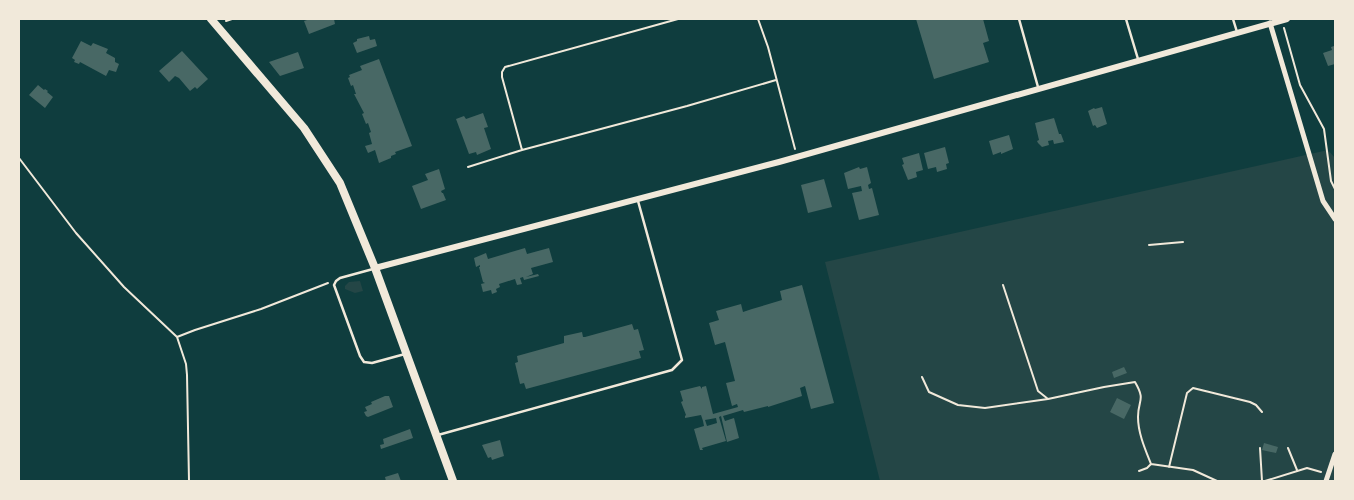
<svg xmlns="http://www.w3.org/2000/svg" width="1354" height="500" font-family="Jost,sans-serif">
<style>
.green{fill:#244646}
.building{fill:#486865;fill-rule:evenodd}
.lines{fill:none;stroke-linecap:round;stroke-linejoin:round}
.path{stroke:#f1e9da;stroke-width:2}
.service{stroke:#f1e9da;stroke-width:2.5}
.minor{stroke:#f1e9da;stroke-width:5}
.tertiary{stroke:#f1e9da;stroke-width:6}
.primary{stroke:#f1e9da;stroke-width:8}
</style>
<rect width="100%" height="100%" fill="#0f3d3e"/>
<path class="green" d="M1328,150L1335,158V481H880L825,262Z
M360,281L363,291L355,293L345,289V286L349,282Z"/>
<path class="building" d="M310,19H334L335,24L309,34L304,21Z
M916,19H983L989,41L983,43L989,62L934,79Z
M369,36L370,40L375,39L377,46L357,53L353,43L357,41V39Z
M81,41L91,46L93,43L108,49L106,53L115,58V62L119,64L116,72L109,70L106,76L80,62L79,64L74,62L75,60L72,58Z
M1334,46L1335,47V64L1328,66L1323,53L1332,50L1331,47Z
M182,51L208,79L197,89L195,87L190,91L179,78L175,76L169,82L159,71Z
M298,52L304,68L280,76L269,62Z
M379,59L412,146L395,152L396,154L391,156V158L379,163L375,150L368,153L365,146L372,144L369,133L371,132L368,123L366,124L362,114L364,113L354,94H356L353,85L351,86L348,78L350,77L349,75L362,70L360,66Z
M38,85L44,90L45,89L48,91L47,92L53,97L45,108L29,95Z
M1102,107L1107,124L1097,128L1095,125L1093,126L1088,111L1094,108L1095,109Z
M483,113L488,127L484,128L491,149L477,155L476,152L469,154L456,119L464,116L466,119Z
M1054,118L1059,134H1061L1064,142L1054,144L1053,140L1048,141L1049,145L1042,147L1038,143L1037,141L1039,140L1035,123Z
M1009,135L1013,149L1001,154V152L993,155L989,141Z
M945,147L949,163L946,164L947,169L937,172L936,167L928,169L924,153Z
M919,153L923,170L916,172L917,177L908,180L902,165L904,164L902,158Z
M859,167L860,169L867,167L871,183L868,185L869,189L872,188L879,215L859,220L852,193L862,191L861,186L848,189L844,173Z
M439,169L445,189L441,191L442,193H443L446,200L421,209L412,186L428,180L425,174Z
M824,179L832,207L808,213L801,185Z
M525,248L527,254L549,248L553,262L531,268L533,274L526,277L538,274L539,276L524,280L523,277L520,278L522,284L517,285L515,279L499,284L500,287L496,289L497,292L492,294L491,290L483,292L481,284L485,283L483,282L479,267H480V265L476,267L474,258L486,253L488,259Z
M802,285L834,403L811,409L805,386L800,388L802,396L768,407V406L744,412L743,410L723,416L725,421L734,418L739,438L727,442L721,416L719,417L726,441L702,448L703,450H700L694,429L704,426L703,421L701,415L685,418V416L686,415L681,402L683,401L680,391L700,386L702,389V387L706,386L713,414L738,407L737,404L732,406L726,383L735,381L725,342L715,345L709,323L719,320L716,311L741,304L743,312L752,309L782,300L780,291ZM716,418L717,423L707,426L705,420Z
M632,324L634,330L638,329L644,350L639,351L641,358L526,389L524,383L520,384L515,363L518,362L517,356L564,343V336L582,332L583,337H585Z
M1124,367L1127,373L1114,378L1112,372Z
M385,396H389L393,407L368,417L366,416L364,412L367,411L365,407L372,404L371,402Z
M1117,398L1131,405L1124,419L1110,412Z
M410,429L413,438L381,449L380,445L384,444L383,439Z
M500,440L504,456L492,460L491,457L488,458L482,445Z
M1264,443L1278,447L1276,453L1262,450Z
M398,473L401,481H386L385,477Z"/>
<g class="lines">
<path class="path" d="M758,19L768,47L795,149
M226,21L232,19
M1284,28L1300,85L1324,129L1331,181L1335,189
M522,150L687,106L776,80
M19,158L76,233L124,287L177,337L186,364L187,375L189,481
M468,167L522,150L502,77V72L505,67L678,19
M1149,245L1183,242
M1003,285L1038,391L1048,399L1104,387L1135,382C1146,401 1138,399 1138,417C1138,433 1145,449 1151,464L1193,470L1217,481
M177,337L195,330L261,309L328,283
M922,377L929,392L958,405L985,408L1048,399
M1260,448L1262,481
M1288,448L1297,470
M1169,467L1187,393L1193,388L1250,402L1256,405L1262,412
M1139,471L1147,468L1151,464
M1265,481L1307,468L1321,472"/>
<path class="service" d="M1019,19L1038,87
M1126,19L1138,59
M1233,19L1237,32
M373,269L340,278L336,281L334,285L360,356L364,362L372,363L405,354
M438,435L672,370L682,360L638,201"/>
<path class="minor" d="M1270,23L1323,201L1335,219
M1326,481L1335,454"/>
<path class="tertiary" d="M375,268L779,162L1287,19"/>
<path class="primary" d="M211,19L304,128L340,183L375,268L453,481"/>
</g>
<rect width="1354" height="500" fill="none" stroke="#f1e9da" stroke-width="40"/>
</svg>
